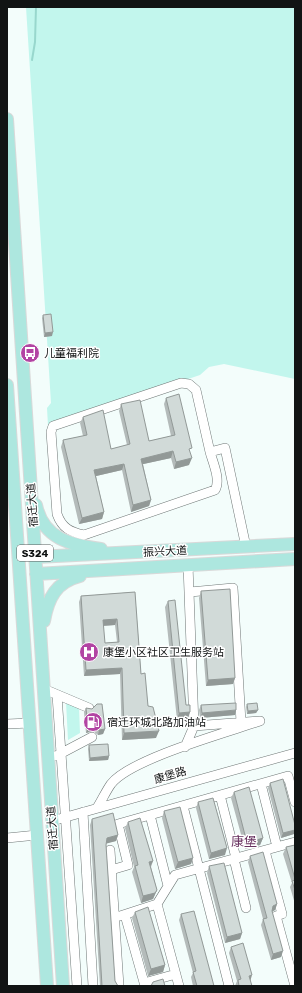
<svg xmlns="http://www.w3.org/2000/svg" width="302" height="993" font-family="Rubik,'Noto Sans SC',sans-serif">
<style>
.green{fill:#c2f6ed}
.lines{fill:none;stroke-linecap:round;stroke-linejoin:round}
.stream{stroke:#98d7cd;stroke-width:2}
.minor-casing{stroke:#6f7776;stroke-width:10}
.major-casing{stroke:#d9d9d9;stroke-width:14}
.minor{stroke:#fff;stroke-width:9}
.major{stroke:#ade7df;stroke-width:12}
.wall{fill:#b4bbba;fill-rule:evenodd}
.shaded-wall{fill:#929997}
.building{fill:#d1dad8;stroke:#929997;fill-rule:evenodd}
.labels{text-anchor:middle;stroke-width:3;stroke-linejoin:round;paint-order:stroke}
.shield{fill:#fff;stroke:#585a5a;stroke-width:1}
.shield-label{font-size:10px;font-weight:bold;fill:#111414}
.poi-label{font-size:11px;fill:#111414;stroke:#fff;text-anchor:start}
.street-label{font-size:11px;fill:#111414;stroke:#fff}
.quarter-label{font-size:13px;fill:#67315f;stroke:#fff}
</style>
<rect width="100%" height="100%" fill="#f3fdfb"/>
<path class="green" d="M26,7H295V379L224,364L209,367L200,375L48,426L47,408L51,403Z
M66,702L79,708L80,733L68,740Z"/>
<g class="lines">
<path class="stream" d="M32,60L35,42L36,7"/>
<g class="minor-casing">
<path id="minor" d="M210,452C213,463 221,480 215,490L84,535C70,532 62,528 57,514L51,432L53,426L181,383L189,384L196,390L210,452L225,448L246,547
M188,565L194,726
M190,592L233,588L241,722
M44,689L89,708
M57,695L77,986
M7,724L30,723
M56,756L92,737
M261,784L277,847
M220,795L236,858
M183,806L229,986
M97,808C102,800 106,791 111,784C130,759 228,732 260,721L194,726L185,747
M83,812L93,986
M150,815L168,886
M59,819L295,753
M7,838L37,835
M110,850L119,986
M265,851L282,914L276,916L295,986
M234,859L246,908
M111,870L128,865L118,824L288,776L295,802
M125,915L145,986
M120,916L157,904
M144,983L176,974
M179,986L157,904L175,875L295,842"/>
</g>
<g class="major-casing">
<path id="major" d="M7,119L63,986
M7,385L47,986
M36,505C43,539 71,545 101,549
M36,557L295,544
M36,574L295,559
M44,621C48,598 56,582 80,576"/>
</g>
<use href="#minor" class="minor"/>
<use href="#major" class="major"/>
</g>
<path class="wall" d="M43,315L52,336L44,337L42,318Z
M166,398L190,453L189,465L174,469L171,458L143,464L151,500L149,506L131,512L122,470L96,476L104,512L102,519L79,524L61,447L63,440L83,436L80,423L83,417L111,449L127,445L119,411L121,404L149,441L171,436L164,404Z
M201,591L235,678L233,684L206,686L199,598Z
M135,592L141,674L148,706L156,738L122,740L120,674L84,676L79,602L81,596ZM115,625L117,642L105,643L103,626Z
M168,601L186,705L190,712L188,718L177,720L165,607Z
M247,704L258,710L256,713L247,714L246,707Z
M201,705L235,715L200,718L199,710Z
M86,708L105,729L103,734L98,735L93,731L86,733L84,712Z
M89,745L109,756L108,760L89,761L88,749Z
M270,783L294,834L281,838L268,788Z
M234,792L263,838L260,845L245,849L231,798Z
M198,802L225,855L209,859L196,808Z
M164,811L193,858L191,864L175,869L162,818Z
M92,819L118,835L116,841L106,843L115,981L118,986H100L90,825Z
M128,822L153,861L151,867L157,890L153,899L141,903L132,872L134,867L125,828Z
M295,845V904L290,887L292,883L283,854L286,847Z
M250,856L277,904L275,910L272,912L281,957L271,960L261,925L263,919L248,862Z
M209,866L242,933L240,939L225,943L207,873Z
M135,912L165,965L163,972L148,976L132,918Z
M181,914L214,986H193L191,977L193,973L179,920Z
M231,947L250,981L252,986H235L237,981L229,953Z"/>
<path class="shaded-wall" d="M53,332L52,336L44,337L45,333Z
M173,451L171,458L139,465L141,459Z
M192,458L189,465L174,469L176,462Z
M124,464L122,470L92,477L94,470Z
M151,500L149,506L131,512L133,505Z
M104,512L102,519L79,524L82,518Z
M117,619L115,625L100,626L103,620Z
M122,668L120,674L84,676L86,670Z
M235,678L233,684L206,686L208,680Z
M236,710L235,715L200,718L202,713Z
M258,710L256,713L247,714L248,711Z
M190,712L188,718L177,720L179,713Z
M94,726L93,731L86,733L88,728Z
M105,729L103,734L98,735L99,730Z
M159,731L156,738L122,740L124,733Z
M109,756L108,760L89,761L90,758Z
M295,830L294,834L281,838L283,833Z
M118,835L116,841L105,844L107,838Z
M263,838L260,845L245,849L247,843Z
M227,848L225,855L209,859L211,853Z
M193,858L191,864L175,869L178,862Z
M153,861L150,867L149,862Z
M157,890L153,899L141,903L143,896Z
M277,904L275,910L271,912L273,906Z
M242,933L240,939L225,943L227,937Z
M283,951L281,957L271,960L273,954Z
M165,965L163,972L148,976L151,969Z
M252,975L250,982L249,976Z"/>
<path class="building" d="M51,314L53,332L45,333L43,315Z
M179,394L192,448L189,449L192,458L176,462L173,451L141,459L151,500L133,505L124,464L94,470L104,512L82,518L63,440L87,435L83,417L103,410L111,449L130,444L121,404L140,400L149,441L175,435L166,398Z
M230,589L235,678L208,680L201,591Z
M135,592L141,674L145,673L148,706L153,707L159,731L124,733L122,668L86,670L81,596ZM117,619L119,642L105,643L103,620Z
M175,600L186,705H190V712L179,713L168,601Z
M236,703V710L202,713L201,705Z
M257,703L258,710L248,711L247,704Z
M97,704H102L105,729L99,730L94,726L88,728L86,708L92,709Z
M108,744L109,756L90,758L89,745Z
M283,779L295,825V830L283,833L270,783Z
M249,787L263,838L247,843L234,792Z
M213,798L227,848L211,853L198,802Z
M180,807L193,858L178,862L164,811Z
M113,813L118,835L107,838L106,845L115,981L118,986H102L92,819Z
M140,818L153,861L149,862L157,890L155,893L143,896L135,866L138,865L128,822Z
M295,845V879L286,847Z
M263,852L277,904L273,906L272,911L283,951L273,954L263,919L267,918L250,856Z
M224,863L242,933L227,937L209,866Z
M295,880V890L292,881Z
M148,907L165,965L151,969L135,912Z
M194,911L214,986H197L193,972L196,971L181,914Z
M243,943L252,975L249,976L252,986H239L238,980L241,979L231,947Z
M163,979L165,986H151L153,982Z"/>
<defs>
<g id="bus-disc" transform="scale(1)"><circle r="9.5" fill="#b244a3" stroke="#fff"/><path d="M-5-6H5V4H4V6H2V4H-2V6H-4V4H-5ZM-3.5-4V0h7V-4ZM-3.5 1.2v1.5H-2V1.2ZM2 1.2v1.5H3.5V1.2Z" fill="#fff"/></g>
<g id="hospital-disc" transform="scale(1)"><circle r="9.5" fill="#b244a3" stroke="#fff"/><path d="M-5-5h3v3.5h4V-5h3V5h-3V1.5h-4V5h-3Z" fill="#fff"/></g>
<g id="fuel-disc" transform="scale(1)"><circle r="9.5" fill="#b244a3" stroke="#fff"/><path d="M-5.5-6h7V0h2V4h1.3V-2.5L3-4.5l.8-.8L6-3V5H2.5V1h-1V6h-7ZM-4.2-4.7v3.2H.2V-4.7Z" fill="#fff"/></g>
</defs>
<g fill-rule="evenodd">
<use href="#bus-disc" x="30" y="353"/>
<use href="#hospital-disc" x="89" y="652"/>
<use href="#fuel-disc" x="93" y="722"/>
</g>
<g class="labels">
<rect class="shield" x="17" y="545" width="36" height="16" rx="3"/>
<g class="shield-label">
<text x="35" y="557">S324</text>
</g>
<g class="poi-label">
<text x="44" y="357">儿童福利院</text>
<text x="103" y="656">康堡小区社区卫生服务站</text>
<text x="107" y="726">宿迁环城北路加油站</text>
</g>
<g class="street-label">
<text transform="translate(32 505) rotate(-94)" y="4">宿迁大道</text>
<text transform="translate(165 551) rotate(-3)" y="4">振兴大道</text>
<text transform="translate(170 775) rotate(-16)" y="4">康堡路</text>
<text transform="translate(52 828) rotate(-94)" y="4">宿迁大道</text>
</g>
<g class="quarter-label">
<text x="244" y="846">康堡</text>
</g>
</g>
<rect width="302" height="993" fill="none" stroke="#111414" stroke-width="16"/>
</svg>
